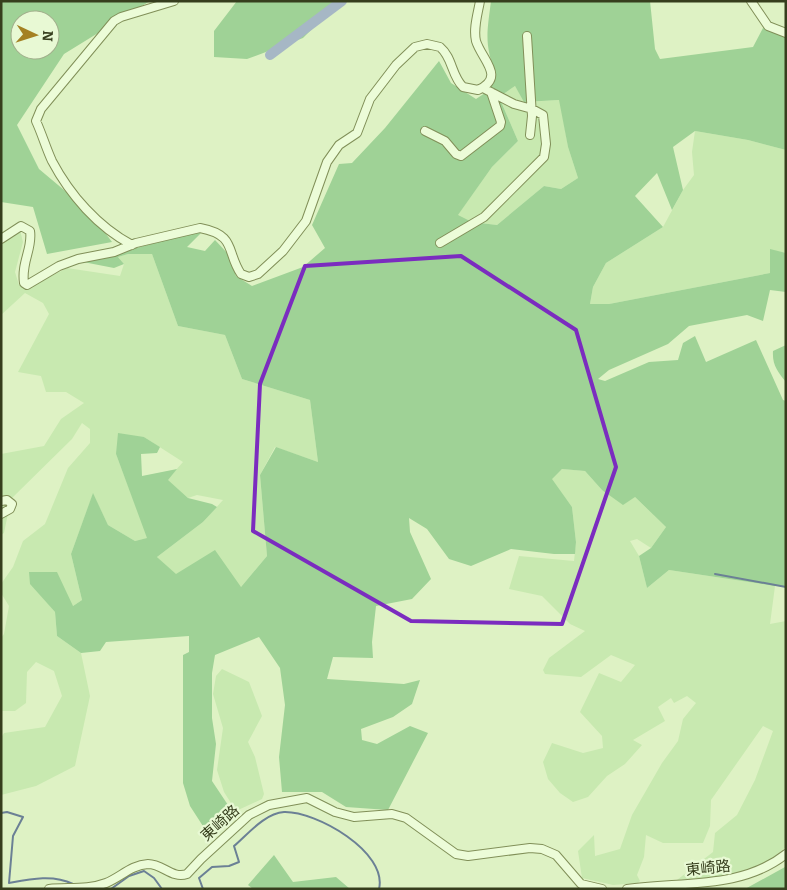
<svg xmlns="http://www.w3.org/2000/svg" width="787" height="890" font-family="Bitter,'Noto Sans TC',serif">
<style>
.farmland{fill:#c8e9b0}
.green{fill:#9fd296;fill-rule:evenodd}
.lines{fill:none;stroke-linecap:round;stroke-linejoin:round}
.stream{stroke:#6b8095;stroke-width:2}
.river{stroke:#a6b7c5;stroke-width:10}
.minor-casing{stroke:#808f58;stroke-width:10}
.minor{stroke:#ecfcd8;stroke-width:8}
.marked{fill:none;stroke:#7b2cbf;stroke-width:4;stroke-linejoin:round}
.labels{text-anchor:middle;stroke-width:4.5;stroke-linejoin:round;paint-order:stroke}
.street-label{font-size:15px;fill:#363e1d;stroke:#e8f9d4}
</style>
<rect width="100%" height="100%" fill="#def2c4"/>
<path class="farmland" d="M515,86L525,102L560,100L568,147L578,178L561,189L544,186L497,225L472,222L457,216L492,167L518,141L499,97Z
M695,131L748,140L786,150V253L770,250V273L609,304H590L593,287L606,263L663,227L683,190L694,175L692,152Z
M20,230L23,242L15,272L19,285L28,288L67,268L120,276L124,264L118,257L128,254H152L178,326L225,335L242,379L310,400L318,462L275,447L260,475L267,556L241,587L175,574L157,557L203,522L223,500L197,495L188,498L167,480L183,462L144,437L116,454L148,538L135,541L108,525L93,494L71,554L82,600L73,606L31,584L55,612L57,636L81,653L90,696L75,766L36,786L1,795V738L4,733L45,727L62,696L54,671L36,662L27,672L26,703L15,711H1V638L4,634L9,606L1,593V584L13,567L23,541L45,524L68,468L90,443V429L82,423L72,439L11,499L4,533L1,535V454L44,446L61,419L84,403L66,392H46L41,376L18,372L49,314L43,303L25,293L1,315V245Z
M562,469L585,471L602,490L635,497L666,527L651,548L637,539L630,541L639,556L647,588L669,570L775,586L770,624L786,621V847L762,866L732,876L677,880L713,852L715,833L737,815L755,780L773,731L763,726L711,800L710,826L703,843H663L646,835L644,857L637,875L640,881L638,883L613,885L582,878L578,851L594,835L595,856L620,849L632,815L662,763L678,741L683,719L696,703L687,696L674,703L671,698L658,707L665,721L633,740L642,745L625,764L607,776L588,797L573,802L560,793L548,779L543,762L552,743L583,753L603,748L602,736L580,712L599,673L621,682L635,665L611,655L581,677L545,674L543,670L549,658L585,631L570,624L542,596L509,589L519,556L574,561L576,542L572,507L551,479Z
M222,669L249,682L262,716L248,742L255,757L264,794L262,799L236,811L224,792L217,770L223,728L213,694L216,676Z"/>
<path class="green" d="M1,1H150L64,54L17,125L39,169L89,211L112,242L47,254L33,207L1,202ZM20,20H50V50H20Z
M237,1H340L303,38L247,59L214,57V31Z
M491,1H650L655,49L660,59L753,47L763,28L786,37V150L748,140L695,131L673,147L683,190L672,210L657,173L635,196L663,227L606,263L593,287L590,304H609L770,273V249L786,253V292L770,290L763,321L747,315L689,326L668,344L609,370L598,379L605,381L649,362L678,360L683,343L695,336L706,362L756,340L783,400L786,401V586H775L669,570L647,588L639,556L651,548L666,527L635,497L623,505L602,490L585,471L562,469L552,479L572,507L576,542L575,554H554L511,549L471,566L449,559L427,529L409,518L410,532L431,579L412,599L376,606L372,642L373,658L333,657L327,679L404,684L420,680L412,704L393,717L361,729L362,740L377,744L410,726L428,733L388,810L346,807L322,792H282L279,757L285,705L280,668L259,637L215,655L212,673V718L216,744L212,781L236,817L210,837L190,806L183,783V655L189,652V636L106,642L100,651L81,653L57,636L55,612L30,584L29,572H57L73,606L82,600L71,554L93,493L108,525L135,541L147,538L116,454L118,433L144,437L160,447L157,453L141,454L142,476L177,469L168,480L188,498L212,504L217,507L203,522L157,557L176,574L215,550L241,587L267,556L260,475L276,447L318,462L310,400L242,379L225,335L178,326L152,254H128L118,257L124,264L114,268L78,261L117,253L196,232L201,233L187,247L205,251L215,240L230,256L236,276L252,286L303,267L325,248L312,225L339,164L352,163L385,128L439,61L451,83L476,99L488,91L496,75C484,44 487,33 491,1ZM515,86L524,102L559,100L568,147L578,178L561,189L544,186L497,225L472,222L458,215L492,167L518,141L499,97Z
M786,345V382C778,372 772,365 773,351Z
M274,855L293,882L336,877L350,889H253L248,885Z
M785,867L786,889H745Z"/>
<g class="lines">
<path class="stream" d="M715,574L786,587
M1,813L7,812L23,817L13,836L9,883C30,879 53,874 73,884
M111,889L129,876L144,871L154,878L162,889
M203,889L199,878L212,867L229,866L239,862L234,846C247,835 265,813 284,812C316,811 388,852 379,889"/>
<path class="river" d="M270,55L342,1"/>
<g class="minor-casing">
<path id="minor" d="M751,1L768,26L786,33
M527,36L532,116L530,135
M425,131L445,141L456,154L461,156L500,126L501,122L491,92
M1,239L21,226L30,231C33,248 21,262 24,283L27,285L59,266L78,259L114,252L136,243L200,228C237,235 226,252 241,274L249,277L258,274L283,251L306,221L327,162L339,145L357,133L370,99L396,65L415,47L427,44L440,47C453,58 451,75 463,87L478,90C506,77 482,60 476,41C473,28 478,13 480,1
M440,243L484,217L544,157L546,144L543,115L532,109L514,104L483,88
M132,245C98,227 70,195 52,161C46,148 42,134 36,121L41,109L114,21L121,17L174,1
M1,501L7,500L12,504L10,509L1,514
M49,889C67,887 88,890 106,883C121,877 131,865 148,864C163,864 172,879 187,874L201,859L249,815L269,805L307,798L335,812L354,817L392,814L406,818L456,854L468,856L530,848L542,849L556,855L581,884L602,889
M627,889C680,881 741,890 786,854"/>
</g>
<use href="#minor" class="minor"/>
</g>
<path class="marked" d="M461,256L576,330L616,467L562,624L411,621L253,531L260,384L305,266Z"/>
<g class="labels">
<g class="street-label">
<text transform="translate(220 823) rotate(-42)" y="5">東崎路</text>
<text transform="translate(708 868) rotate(-6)" y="5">東崎路</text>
</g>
</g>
<rect width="787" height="890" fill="none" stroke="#363e1d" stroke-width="5"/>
<g transform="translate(35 35) rotate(94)"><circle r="24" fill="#e8f9d4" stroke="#a1ae8b"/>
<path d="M0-4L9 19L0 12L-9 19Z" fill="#a48122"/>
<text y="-8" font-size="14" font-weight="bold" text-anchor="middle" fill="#363e1d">N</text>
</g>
</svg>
